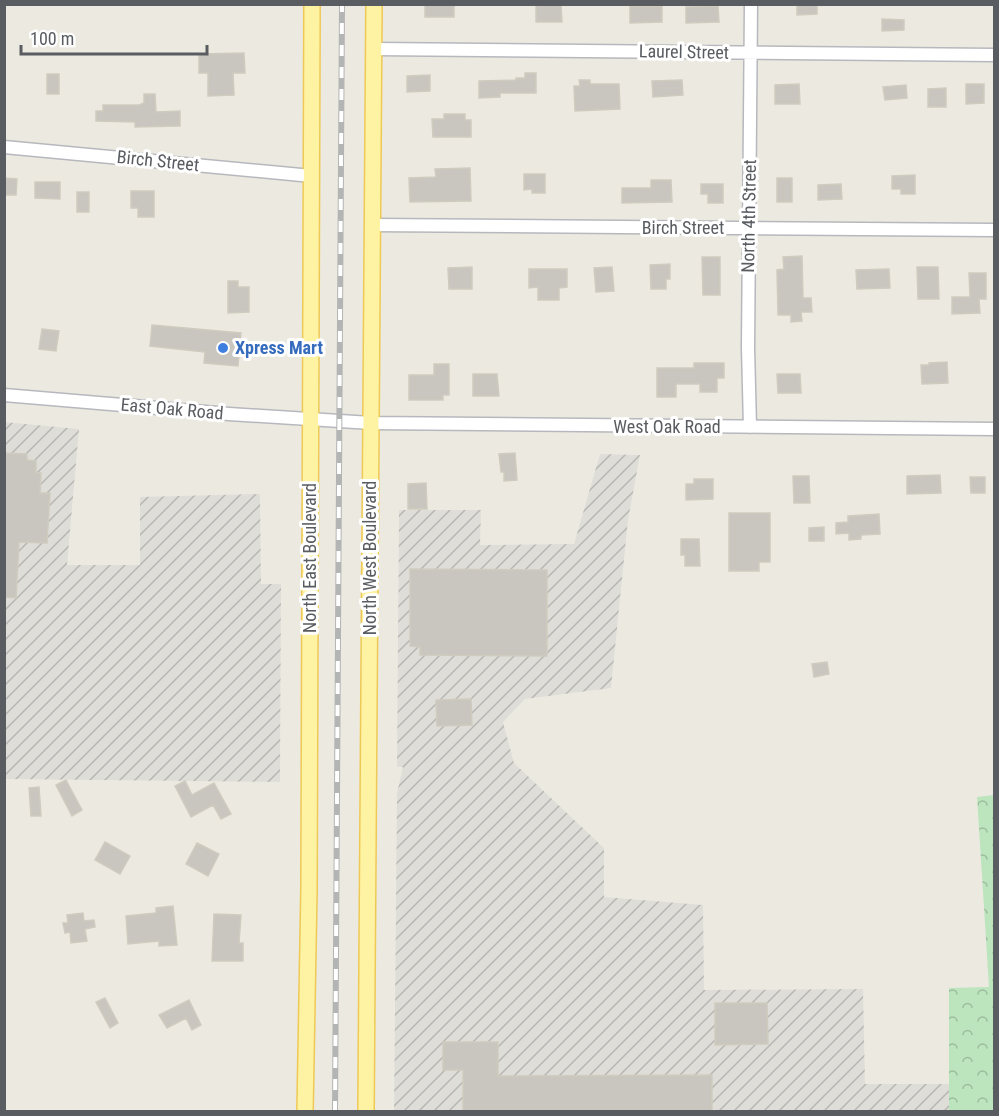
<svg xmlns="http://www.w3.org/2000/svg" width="999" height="1116" font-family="'Roboto Condensed',sans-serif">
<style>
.industrial{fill:url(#industrial-furrows)}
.forest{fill:url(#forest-crowns)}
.building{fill:#c9c6bf;stroke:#d0cbbf;stroke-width:1.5}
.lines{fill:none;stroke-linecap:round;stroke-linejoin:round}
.minor-casing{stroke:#b6b8bd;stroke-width:15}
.major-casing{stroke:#efc956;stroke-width:18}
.minor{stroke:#fff;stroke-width:12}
.major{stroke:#fef2a3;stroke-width:15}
.rail-casing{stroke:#b3b4b4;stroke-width:6}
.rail{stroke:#fff;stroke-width:4;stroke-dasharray:11;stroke-linecap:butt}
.shop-dot{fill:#3f7fe0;stroke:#fff;stroke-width:2}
.labels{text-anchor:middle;stroke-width:6;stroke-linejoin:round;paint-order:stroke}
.street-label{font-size:18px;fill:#595c61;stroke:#fff}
.shop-label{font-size:18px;font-weight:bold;fill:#366cbe;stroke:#fff;text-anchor:start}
</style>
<defs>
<pattern id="industrial-furrows" width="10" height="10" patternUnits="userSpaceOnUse" patternTransform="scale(1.5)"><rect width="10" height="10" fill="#dfddd8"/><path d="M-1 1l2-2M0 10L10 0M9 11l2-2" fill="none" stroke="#b8b6b3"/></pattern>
<pattern id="forest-crowns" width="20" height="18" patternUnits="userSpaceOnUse" patternTransform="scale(1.5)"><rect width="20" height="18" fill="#bce4bd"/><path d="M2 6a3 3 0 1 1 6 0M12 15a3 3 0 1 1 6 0" fill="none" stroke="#9cbc9d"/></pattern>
</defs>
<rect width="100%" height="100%" fill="#eceae0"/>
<path class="industrial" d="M4,422L79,429L67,565H140V497L260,494L261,584H281L280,782L5,779Z
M600,454L640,455L628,520L611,688L525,699L503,722L514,763L604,848V897L703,905L704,990L863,989L865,1084H949V1111L394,1112L397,793L403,767H397L399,510H481L480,545L574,544Z"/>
<path class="forest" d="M994,795V1111H949V988L989,987L977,797Z"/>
<path class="building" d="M425,4H454V17H425Z
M797,4H817V14L797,15Z
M561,5L562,22H536V6Z
M630,6H662V22L630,23Z
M718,6L719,22L686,23V7Z
M882,19L904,20V30L882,31Z
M244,53L245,73H233L234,95L208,96V73H199V54Z
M525,73H536V93H500V97L479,98V81L516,80V78H525Z
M47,74H59V94H47Z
M430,75V91L407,92V76Z
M579,80H590V84H619L620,109L575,111L574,86H580Z
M682,80L683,95L653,97L652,81Z
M799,84L800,104H775V85Z
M966,84H984V103L966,104Z
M906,85L907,98L885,100L883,87Z
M946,88V107H928V89Z
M144,94H155L156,112L180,111V126L135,127V122L96,121V111H103V105H139L144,103Z
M444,114H465V120H471V137H433L432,119H444Z
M470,168L471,201L410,202L409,178L436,177L435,169Z
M524,174H545V193H532V189L524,190Z
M915,175V194H901V189H892V176Z
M4,178L17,179L16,195H4Z
M777,178H792V202H777Z
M651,180H671L672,202L622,203V188H651Z
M35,182H60V199L35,198Z
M701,184H723V203H708V194H701Z
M841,184L842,199L818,200V185Z
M131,191H154V217H138V208H131Z
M77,192H89V212H77Z
M802,256L803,298H811L812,312H801L802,321L791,322V315H778L777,270L784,269L783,257Z
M702,257H720V295H703Z
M670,264V279H666V289H651L650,265Z
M472,267V289H449L448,268Z
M612,267L614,291L596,292L594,268Z
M917,267H938L939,299H918Z
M529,269H567V287L559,288V300H538V287L529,288Z
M889,269L890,288L857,289L856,270Z
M969,273H986V299H979L980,313L952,314V297H970Z
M228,281H238V287H249V312L228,313Z
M152,325L241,333L238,366L204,363L205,352L150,346Z
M42,329L59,331L56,351L39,349Z
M947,362L948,383L922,384L921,365H929V363Z
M694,363H724V378H717V392H700V384H676V397H657V368H694Z
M434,364H449V395H443V400H409V375H434Z
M473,374H497L499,396H473Z
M777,374H800L801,393H778Z
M4,453L27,454V460L36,461V473H41L40,493H50L47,543L19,542L16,598L4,597Z
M515,453L517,480L504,481V472H501L499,454Z
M940,475L941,493L907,494V476Z
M793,476H809L810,503H794Z
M970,477H985V493H971Z
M694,479H713V499L686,500V484H694Z
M426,483L427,509H408V484Z
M729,513H770V562H759V571H729Z
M879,514L880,534L861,535V539L849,540V533L836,534V523L848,522V516Z
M824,527V541H809V528Z
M681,539H699L700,566H685V555H681Z
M410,569L547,570V656L420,655V647L410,646Z
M827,662L829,674L814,677L812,664Z
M471,699L472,725L437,726L436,700Z
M66,780L82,810L72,816L56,785Z
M185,781L192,795L214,783L231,814L221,819L213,805L191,817L175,786Z
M39,787L41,816H31L29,788Z
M105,842L130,856L120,874L95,860Z
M197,843L219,854L208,876L186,864Z
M173,906L177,945L159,946V941L128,944L126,916L156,913V908Z
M83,913L84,921L94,920L95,927L85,929L87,941L71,943L70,932L65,933L63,923H68L67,915Z
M214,914L241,915L239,943H243V961H212Z
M105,998L118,1023L110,1028L96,1002Z
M189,1000L201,1025L192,1030L186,1018L167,1028L159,1015Z
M715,1003H767L768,1044L715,1045Z
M443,1042H498V1076L712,1075V1112H463V1070H443Z"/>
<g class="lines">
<g class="minor-casing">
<path id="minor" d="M374,49L994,55
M4,147L312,176
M372,225L994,230
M4,395L229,414L371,423L994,429
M750,427L748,348L751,4"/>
</g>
<g class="major-casing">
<path id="major" d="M305,1112L309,889L312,4
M366,1112L374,4"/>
</g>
<use href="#minor" class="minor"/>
<use href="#major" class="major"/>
<g class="rail-casing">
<path id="rail" d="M335,1112L342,4"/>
</g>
<use href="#rail" class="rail"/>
</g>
<circle class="shop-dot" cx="223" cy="348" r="6"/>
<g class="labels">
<g class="street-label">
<text transform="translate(684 52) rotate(1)" y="6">Laurel Street</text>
<text transform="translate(158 161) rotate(6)" y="6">Birch Street</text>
<text transform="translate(749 216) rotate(-89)" y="6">North 4th Street</text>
<text x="683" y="234">Birch Street</text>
<text transform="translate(172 409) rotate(5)" y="6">East Oak Road</text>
<text x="667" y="433">West Oak Road</text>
<text transform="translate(310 558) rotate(-90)" y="6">North East Boulevard</text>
<text transform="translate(370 558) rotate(-90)" y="6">North West Boulevard</text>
</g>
<g class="shop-label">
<text x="235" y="354">Xpress Mart</text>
</g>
</g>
<rect width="999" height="1116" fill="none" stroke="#595c61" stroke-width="12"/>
<path d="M21 45v9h186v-9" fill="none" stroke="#595c61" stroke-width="3"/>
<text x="30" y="45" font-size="18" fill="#595c61" stroke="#ffffff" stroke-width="4.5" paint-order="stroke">100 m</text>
</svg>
